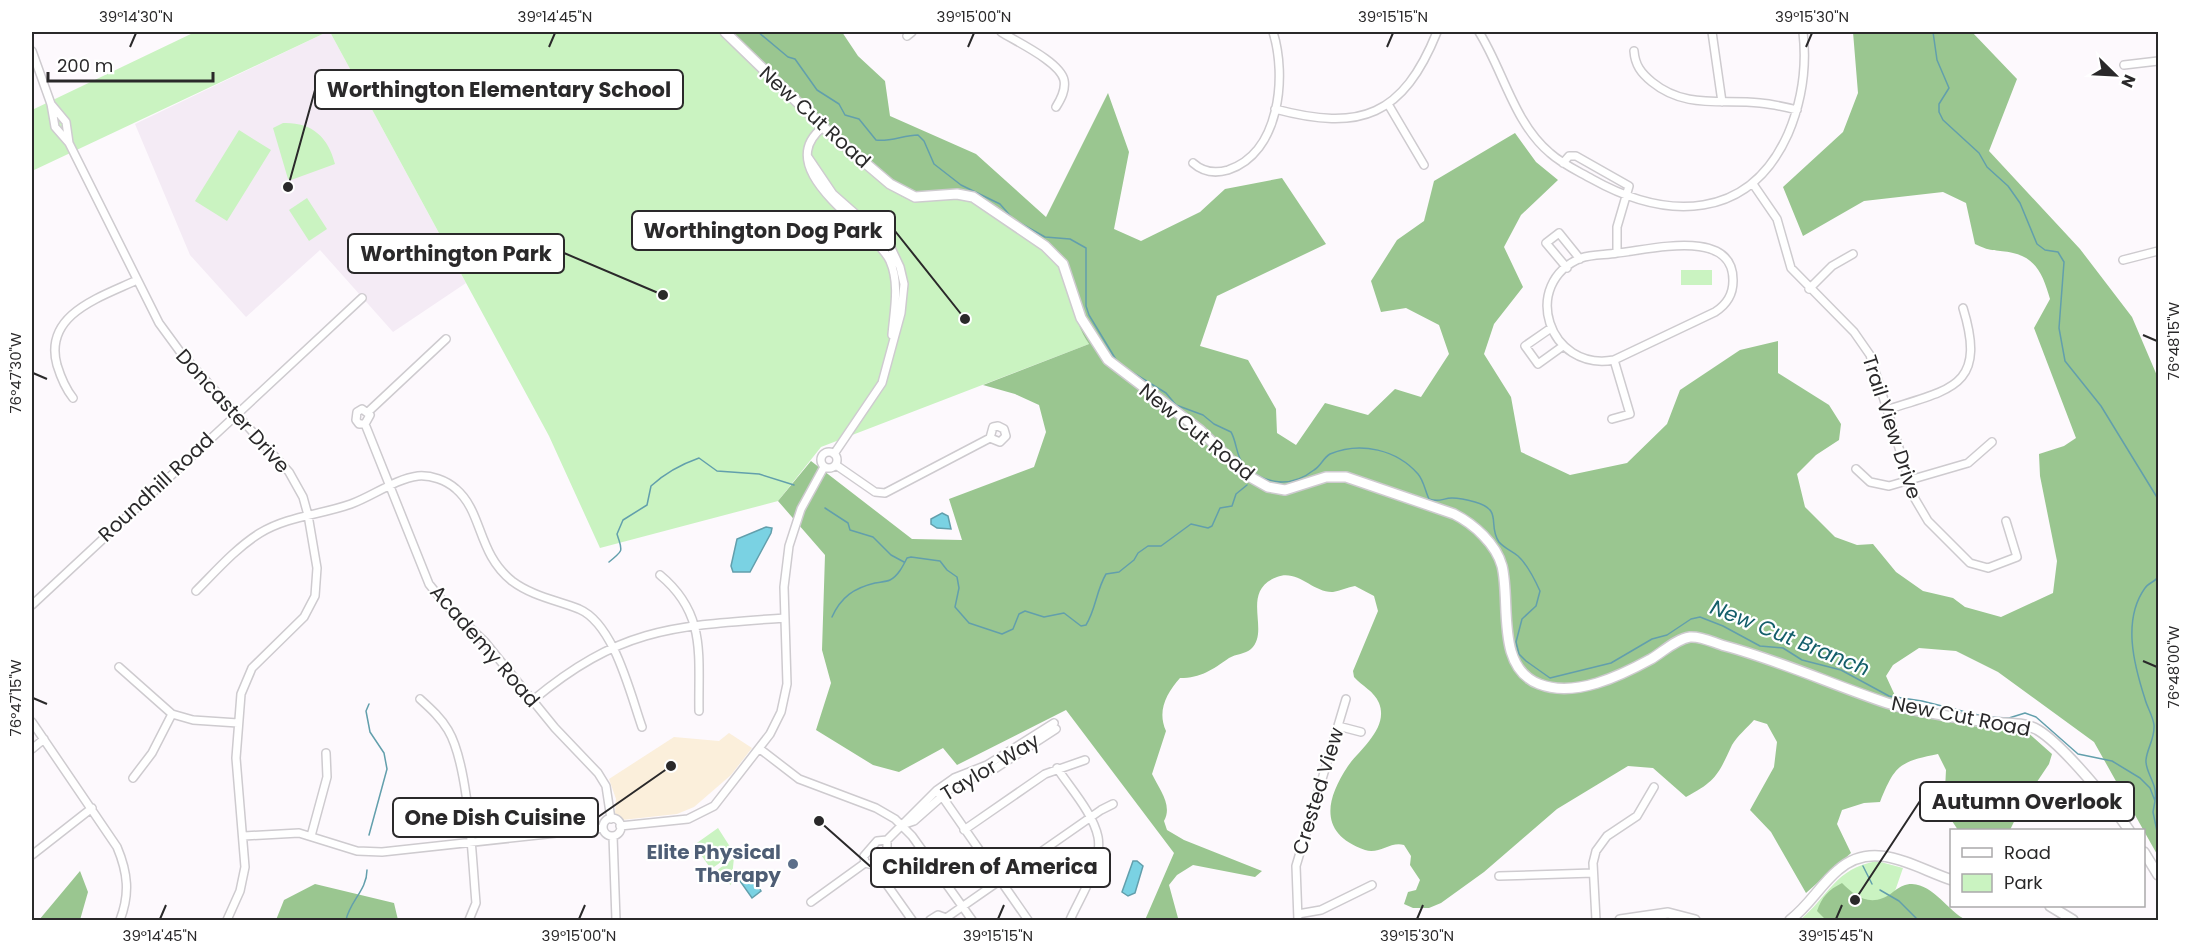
<svg xmlns="http://www.w3.org/2000/svg" width="2190" height="952" font-family="Poppins,sans-serif">
<style>
.commercial{fill:#fbefdb}
.built{fill:#f4ebf5}
.green{fill:#caf3c1}
.forest{fill:#9ac690}
.water{fill:#7ad2e3;stroke:#629fac;stroke-width:1.5}
.lines{fill:none;stroke-linecap:round;stroke-linejoin:round}
.stream{stroke:#629fac;stroke-width:1.5}
.street-casing{stroke:#cecbcf;stroke-width:10}
.secondary-casing{stroke:#cecbcf;stroke-width:12}
.street{stroke:#fff;stroke-width:7}
.secondary{stroke:#fff;stroke-width:9}
.ticks{fill:none;stroke:#2a292a;stroke-width:2}
.service-dot{fill:#5c6f8a;stroke:#fff;stroke-width:2}
.labels{text-anchor:middle;stroke-width:4.5;stroke-linejoin:round;paint-order:stroke}
.street-label{font-size:20px;fill:#2a292a;stroke:#fff}
.service-label{font-size:20px;font-weight:bold;fill:#4e5e75;stroke:#fff;text-anchor:end}
.water-label{font-size:21px;font-style:italic;fill:#135e6a;stroke:#fff}
.leader{fill:none;stroke:#2a292a;stroke-width:2}
.callout-dot{fill:#2a292a;stroke:#fff;stroke-width:2}
.callout{fill:#fff;stroke:#2a292a;stroke-width:2}
.callout-label{font-size:21px;text-anchor:middle;font-weight:bold;fill:#2a292a}
.neatline{fill:none;stroke:#2a292a;stroke-width:2}
.ticks-label{font-size:15px;text-anchor:middle;fill:#2a292a}
</style>
<rect width="100%" height="100%" fill="#fdf9fd"/>
<path class="commercial" d="M729,733L752,748L731,775L694,807L677,814L622,820L615,813L616,799L609,779L674,737L719,741Z"/>
<path class="built" d="M327,32H330L466,283L393,332L320,250L246,317L190,255L135,124Z"/>
<path class="green" d="M195,32H327L32,171V110Z
M330,32H720L805,116L911,201C929,201 948,196 966,200C979,204 1051,252 1057,263C1072,289 1072,319 1089,344L821,447L778,501L600,548L549,436Z
M283,123C311,122 328,136 335,164L291,180L288,179L273,128Z
M239,130L271,150L227,221L195,201Z
M307,198L327,229L309,241L289,210Z
M1681,270H1712V285H1681Z
M718,828L734,853L711,869L694,845Z
M734,858L731,885L713,873Z
M1877,861L1903,868L1885,920H1800C1830,895 1834,869 1877,861Z"/>
<path class="forest" d="M720,32H842L858,56L885,81L890,116L976,154L1046,217L1108,93L1129,152L1114,229L1141,241L1200,212L1225,189L1282,178L1326,244L1217,296L1200,346L1248,360L1276,409L1277,433L1296,445L1325,403L1368,415L1395,389L1421,397L1449,354L1439,325L1406,308L1381,312L1371,281L1397,240L1424,221L1434,181L1515,133L1536,162L1558,180L1521,215L1504,247L1523,287L1494,324L1484,354L1511,397L1521,452L1570,475L1627,463L1667,424L1680,390L1740,350L1778,341V373L1829,405L1841,424L1839,440L1816,455L1797,474L1805,507L1835,537L1857,545L1873,544L1896,572L1923,591L1953,598L1965,607L2001,617L2053,593L2057,561L2040,476L2039,454L2064,446L2076,438L2034,328L2050,299C2044,278 2037,258 2013,253C1996,249 1993,253 1975,244L1966,203L1943,192L1864,201L1803,236L1783,187L1843,132L1858,93L1853,32H1972L2017,79L1989,151L2080,249L2132,317L2158,378V856L2094,742L1998,672L1956,651L1919,648L1893,665L1886,676L1903,713L1972,726L2026,731L2052,754L2049,764L2024,801L2010,830H1958L1944,809L1946,770L1938,754C1899,762 1895,765 1880,802L1864,803L1842,810L1837,824L1851,853L1806,893L1771,832L1750,810L1774,767L1777,742L1767,724L1754,720C1747,728 1737,736 1732,745C1718,775 1716,781 1686,797L1653,768L1628,766L1557,809L1484,872L1441,903L1429,908H1413L1404,904L1408,892L1416,890L1420,880L1410,865L1411,856L1404,845C1390,841 1379,855 1365,850C1320,834 1324,802 1348,766C1360,749 1389,728 1379,703C1374,691 1362,686 1354,677L1353,671L1378,611L1374,596L1355,586C1348,587 1340,591 1333,592C1313,593 1298,569 1277,577C1239,591 1271,631 1251,649C1245,654 1236,654 1229,658C1212,670 1201,678 1180,678C1166,694 1157,711 1166,731L1152,774C1159,789 1173,805 1164,821L1167,830L1184,840L1262,871L1255,877L1193,865L1177,875L1169,885L1178,918L1182,920H1145L1174,853L1066,710L957,765L943,748L899,772L873,765L816,730L831,683L822,650L825,555L778,501L811,461L912,539L962,540L949,499L1034,467L1046,432L1039,405L1015,394L983,385L1089,344C1072,319 1071,290 1057,264C1051,252 981,205 968,201C945,193 922,207 901,196L805,116Z
M80,871L88,892L80,920H39Z
M1842,883C1853,894 1866,905 1883,898C1894,894 1898,884 1912,884C1934,885 1948,911 1966,920H1826L1817,911C1822,897 1828,890 1842,883Z
M315,884L394,903L398,920H276L284,900Z"/>
<path class="water" d="M942,513L948,516L951,529L937,528L931,524V519Z
M766,527L772,528L771,533L750,572H733L731,566L737,539Z
M1133,861H1137L1143,866L1135,893L1128,896L1122,892Z
M751,873L761,891L752,898L740,881Z"/>
<g class="lines">
<path class="stream" d="M758,32L788,57L795,59L817,90L839,104L845,115L859,119L876,140C890,142 904,135 918,135L924,141L934,164L961,185L1000,204L1013,219L1045,237L1070,239L1086,248V306L1089,315L1118,363
M1933,32L1937,60L1949,88L1939,104V112L1943,120L1979,153L1987,167L2008,186L2020,203L2037,244L2045,250L2058,252L2064,262L2059,328L2065,361L2101,406L2158,499
M1127,369L1166,393L1176,405L1203,415L1214,424L1231,432C1237,442 1236,457 1244,465C1265,485 1291,488 1314,470C1321,466 1323,458 1330,454C1361,441 1397,450 1418,474C1424,481 1425,491 1429,499C1439,503 1443,498 1452,498C1459,498 1468,500 1475,502C1504,510 1487,525 1499,542C1504,548 1512,551 1518,556C1527,564 1535,580 1540,591L1536,606L1522,619L1516,642L1519,654L1526,661L1550,678L1611,663L1652,639L1667,635L1691,619L1700,617L1723,626L1760,646L1783,648L1802,660L1841,670L1889,696L1922,701L1986,717L2009,718L2025,713L2036,717L2078,754L2112,761L2140,778L2150,788L2155,801L2153,812L2158,836
M825,508L848,523L850,530L873,537L891,555L904,562
M609,562C625,549 622,551 617,534L623,520L647,505L651,486C664,474 682,464 699,458L717,471L759,474L794,485
M832,617C841,597 854,588 875,583C879,582 886,582 890,580C898,576 903,566 907,558L911,557L940,561L947,570L957,577L959,588L955,607L969,623L1002,634L1013,629L1019,614L1025,611L1044,617L1064,613L1081,626L1086,625C1096,609 1096,591 1106,574L1119,572L1134,560L1138,553L1148,546H1161L1191,524L1208,528L1212,526L1220,508L1232,506L1236,494L1247,485
M369,704L366,711L370,732L384,753L387,769L369,835
M2155,800C2158,783 2145,773 2146,760C2147,748 2155,739 2154,725C2153,716 2147,707 2145,699C2134,665 2122,620 2145,588C2148,583 2155,582 2158,577
M1863,866L1872,884
M1880,890L1899,901L1918,920
M346,920C350,901 367,890 367,870"/>
<g class="street-casing">
<path id="street" d="M1001,32C1017,42 1060,62 1064,80C1066,90 1061,99 1056,107
M1479,32C1503,70 1514,123 1550,153C1562,164 1578,171 1592,179C1667,221 1749,221 1788,134C1802,101 1807,67 1803,32
M1712,32L1722,102
M907,36L912,32
M32,51L51,104L55,127L69,143L159,323L181,353L289,472L303,497L308,515L317,568L315,596L304,617L252,668L241,694L236,758L245,867L240,891L227,920
M1634,51C1635,65 1641,73 1652,82C1685,109 1721,99 1760,103C1772,104 1785,107 1797,110
M2124,65L2158,61
M51,104L66,122L69,143
M1388,104L1424,165
M1275,109C1361,132 1403,116 1437,32
M823,127C768,171 874,227 890,261C900,284 894,310 892,335
M808,157L833,194L875,231L891,248L900,267L904,284L901,313L882,383L834,454
M1193,163C1203,172 1214,174 1228,170C1280,153 1287,76 1273,32
M1563,163L1569,156H1576L1629,186L1617,227V253C1650,250 1734,227 1733,281C1733,295 1726,305 1715,312L1614,360C1548,372 1520,283 1581,258C1592,254 1606,255 1617,253
M1753,184L1777,219L1791,268L1854,332L1870,355L1915,499L1928,521L1970,563L1988,568L2017,557L2006,521
M2123,260L2158,251
M1567,268L1546,243L1559,233L1580,259
M1809,289L1832,266L1853,254
M1551,328L1525,346L1538,364L1563,346
M73,398C65,388 61,378 57,365C43,314 101,297 137,280
M1889,409C1952,389 1987,386 1963,308
M368,412L446,339
M1612,419L1630,414L1614,360
M365,424H359L356,420L357,412L362,409L370,415L365,424L429,584L446,605L485,642L555,728L598,773L606,786L611,819
M821 460a8 8 0 1 1 16 0a8 8 0 1 1-16 0Z
M836,465L875,492L885,493L990,438L1000,442L1006,436L1004,429L998,426L993,427L990,438
M1856,469L1870,482L1889,486L1968,463L1992,442
M660,575C707,614 698,656 699,711
M196,591C216,571 236,548 260,533C288,516 320,515 351,504C373,496 395,479 418,476C431,475 446,480 456,489C483,512 477,553 512,581C532,596 556,600 579,609C614,624 630,693 642,727
M32,605L362,298
M119,667L172,714L193,720L238,723
M420,699C431,709 441,718 448,730C469,765 472,859 476,903L469,920
M533,700C621,627 674,626 784,618
M32,722L117,847C128,873 130,894 120,920
M1338,726L1361,732
M32,749L44,739
M760,749L799,779L876,808L895,819L912,836L972,920
M1057,768C1070,788 1093,813 1098,837C1103,863 1080,897 1070,920
M133,778L152,753L172,714
M939,792L1028,920
M603 827a9 9 0 1 1 18 0a9 9 0 1 1-18 0Z
M902,825L914,821L956,784L996,768L1056,729
M620,826L688,819L714,806L770,734L781,712L787,684L784,587L789,546L801,509L824,467
M964,830L1045,774L1085,760
M244,836L299,833L357,851L382,852L603,828
M311,836L327,777L326,753
M613,836L616,920
M887,840V851L873,865L865,863L864,856L877,841L887,840L937,790L954,778L987,765L1054,723
M32,855L92,808
M873,865L912,920
M1499,876L1593,873
M811,902L865,863
M1298,914L1321,910L1372,885
M930,920L938,915L946,918L1101,810L1113,804
M1298,920L1296,866L1346,699
M1596,920L1593,863L1596,851L1607,836L1637,816L1654,787"/>
</g>
<g class="secondary-casing">
<path id="secondary" d="M725,32L823,127L890,184L915,197L957,194L973,197L1045,246L1063,264L1081,318L1108,360L1200,430L1245,474L1268,487L1285,490L1326,477H1346L1454,514C1474,524 1496,544 1502,566C1511,602 1495,667 1539,684C1575,698 1620,676 1651,659C1663,652 1676,639 1690,637C1702,636 1714,643 1725,646C1781,661 1833,685 1887,703C1915,712 1955,717 1985,722C2002,724 2023,721 2038,730C2063,745 2112,805 2129,830
M2144,852L2158,875
M2050,906L2073,920
M1620,920L1668,913L1695,920
M1790,920C1809,906 1820,885 1838,870C1874,838 1915,868 1952,880"/>
</g>
<use href="#street" class="street"/>
<use href="#secondary" class="secondary"/>
</g>
<path class="ticks" d="M130,47L136,33M549,47L555,33M968,47L974,33M1387,47L1393,33M1806,47L1812,33M2143,335L2157,341M33,373L47,379M2143,661L2157,667M33,698L47,704M160,919L166,905M579,919L585,905M998,919L1004,905M1417,919L1423,905M1836,919L1842,905"/>
<circle class="service-dot" cx="793" cy="864" r="6"/>
<g class="labels">
<g class="street-label">
<text transform="translate(815 117) rotate(42)" y="7">New Cut Road</text>
<text transform="translate(233 411) rotate(48)" y="7">Doncaster Drive</text>
<text transform="translate(1892 427) rotate(72)" y="7">Trail View Drive</text>
<text transform="translate(1197 432) rotate(39)" y="7">New Cut Road</text>
<text transform="translate(156 487) rotate(-43)" y="7">Roundhill Road</text>
<text transform="translate(485 646) rotate(49)" y="7">Academy Road</text>
<text transform="translate(1961 716) rotate(11)" y="7">New Cut Road</text>
<text transform="translate(990 767) rotate(-31)" y="7">Taylor Way</text>
<text transform="translate(1318 791) rotate(-73)" y="7">Crested View</text>
</g>
<g class="service-label">
<text x="781" y="859">Elite Physical<tspan x="781" dy="23">Therapy</tspan></text>
</g>
<g class="water-label">
<text transform="translate(1790 638) rotate(22)" y="7">New Cut Branch</text>
</g>
</g>
<path class="leader" d="M288 187L315 90M965 319L895 231M663 295L564 253M1855 900L1920 801M671 766L598 817M819 821L871 867"/>
<g class="callout-dot">
<circle cx="288" cy="187" r="6"/>
<circle cx="965" cy="319" r="6"/>
<circle cx="663" cy="295" r="6"/>
<circle cx="1855" cy="900" r="6"/>
<circle cx="671" cy="766" r="6"/>
<circle cx="819" cy="821" r="6"/>
</g>
<g class="callout">
<rect x="315" y="70" width="368" height="39" rx="6"/>
<rect x="632" y="211" width="263" height="39" rx="6"/>
<rect x="348" y="234" width="216" height="39" rx="6"/>
<rect x="1920" y="782" width="214" height="39" rx="6"/>
<rect x="393" y="798" width="205" height="39" rx="6"/>
<rect x="871" y="848" width="239" height="39" rx="6"/>
</g>
<g class="callout-label">
<text x="499" y="97">Worthington Elementary School</text>
<text x="763" y="238">Worthington Dog Park</text>
<text x="456" y="261">Worthington Park</text>
<text x="2027" y="809">Autumn Overlook</text>
<text x="495" y="825">One Dish Cuisine</text>
<text x="990" y="874">Children of America</text>
</g>
<rect width="2190" height="952" fill="none" stroke="#ffffff" stroke-width="66"/>
<rect x="1950" y="829" width="195" height="78" fill="#ffffff" stroke="#aaa9aa" stroke-width="1.5"/>
<rect x="1962" y="848" width="30" height="9" fill="#ffffff" stroke="#aaa9aa" stroke-width="1.5"/>
<text x="2004" y="859" font-size="18" fill="#2a292a">Road</text>
<rect x="1962" y="874" width="30" height="18" fill="#caf3c1" stroke="#aaa9aa" stroke-width="1.5"/>
<text x="2004" y="889" font-size="18" fill="#2a292a">Park</text>
<g transform="translate(2115 75) rotate(114)" stroke="#ffffff" stroke-width="4.5" paint-order="stroke">
<path d="M0-4.5L10 22L0 15L-10 22Z" fill="#2a292a"/>
<text y="-9" font-size="16" font-weight="bold" text-anchor="middle" fill="#2a292a">N</text>
</g>
<path d="M48 72v9h165v-9" fill="none" stroke="#2a292a" stroke-width="3"/>
<text x="57" y="72" font-size="18" fill="#2a292a" stroke="#ffffff" stroke-width="4.5" paint-order="stroke">200 m</text>
<rect x="33" y="33" width="2124" height="886" class="neatline"/>
<g class="ticks-label">
<text x="136" y="22">39°14'30"N</text>
<text x="555" y="22">39°14'45"N</text>
<text x="974" y="22">39°15'00"N</text>
<text x="1393" y="22">39°15'15"N</text>
<text x="1812" y="22">39°15'30"N</text>
<text transform="translate(2174 341) rotate(-90)" y="5">76°48'15"W</text>
<text transform="translate(16 373) rotate(-90)" y="5">76°47'30"W</text>
<text transform="translate(2174 667) rotate(-90)" y="5">76°48'00"W</text>
<text transform="translate(16 698) rotate(-90)" y="5">76°47'15"W</text>
<text x="160" y="941">39°14'45"N</text>
<text x="579" y="941">39°15'00"N</text>
<text x="998" y="941">39°15'15"N</text>
<text x="1417" y="941">39°15'30"N</text>
<text x="1836" y="941">39°15'45"N</text>
</g>
</svg>
